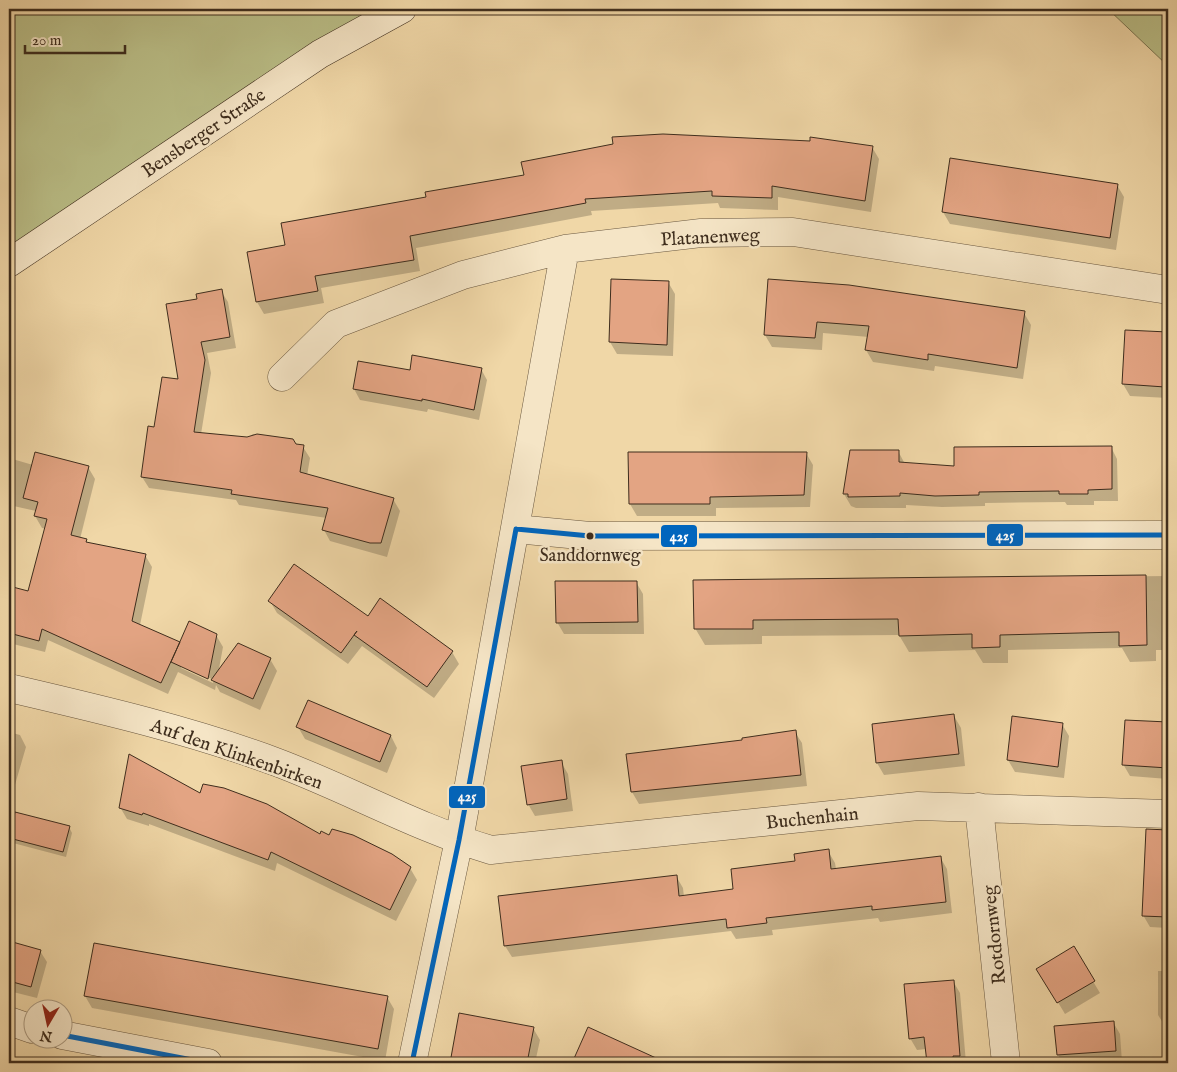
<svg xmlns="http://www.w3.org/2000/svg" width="1177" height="1072" font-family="'IM FELL English',serif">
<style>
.green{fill:#babe87;stroke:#7c7652}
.shadow{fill:#0003;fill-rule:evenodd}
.building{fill:#e3a483;stroke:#3e2d1d}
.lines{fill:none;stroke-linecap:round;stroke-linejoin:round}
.minor-casing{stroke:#6a5840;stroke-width:29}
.secondary-casing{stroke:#3e2d1d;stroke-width:29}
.minor{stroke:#f5e5c6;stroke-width:28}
.secondary{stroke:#f5e5c6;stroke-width:28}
.bus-1-casing{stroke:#f5e5c6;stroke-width:9}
.bus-1{stroke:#0065bd;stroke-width:5}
.bus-dot{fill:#3e2d1d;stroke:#f5e5c6;stroke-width:2}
.labels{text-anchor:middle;stroke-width:5;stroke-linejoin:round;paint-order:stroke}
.bus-label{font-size:18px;fill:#3e2d1d;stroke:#f5e5c6}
.street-label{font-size:19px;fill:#3e2d1d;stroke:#f5e5c6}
.line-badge{stroke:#f5e5c6;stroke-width:2}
.badge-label{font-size:14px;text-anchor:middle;font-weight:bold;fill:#fff}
</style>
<rect width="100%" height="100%" fill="#f0d7a7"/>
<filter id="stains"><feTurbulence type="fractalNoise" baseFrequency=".004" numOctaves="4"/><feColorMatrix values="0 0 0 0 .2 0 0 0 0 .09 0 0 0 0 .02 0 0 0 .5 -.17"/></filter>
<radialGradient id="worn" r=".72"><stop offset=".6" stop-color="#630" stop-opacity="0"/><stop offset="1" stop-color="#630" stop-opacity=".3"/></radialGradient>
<path class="green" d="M9,9H402L9,263Z
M1108,9H1168V66Z"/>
<path class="shadow" d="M872,147L879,159L871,212L778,197V210L720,208L718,203L591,211L592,215L416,248L420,271L321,288L324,303L264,314L257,302L249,253Z
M1117,185L1124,197L1116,250L950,224L943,212Z
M769,280L1024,313L1031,325L1023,379L935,366L934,371L873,362L866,350L869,337L823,333L822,350L772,347L765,335Z
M668,282L675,294L673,356L617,354L610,342Z
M221,291L228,302L236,348L207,353L211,373L201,434L248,438L253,434L292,440L296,445L303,447L310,458L307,476L393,499L400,511L387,557L330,541L324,530L327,518L239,505L236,500L149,488L142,477L155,429L180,381L198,300Z
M1168,333V398L1130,396L1123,384Z
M481,369L487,380L479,420L428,409L427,412L360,400L354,389L411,371Z
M1111,447L1117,459L1118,501H1094V505H1067L1065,502L985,503V506L942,507L906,505V508H856L851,506L844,494L851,452L898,451L905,464L955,467Z
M806,453L813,465L810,507L716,508V516H637L630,504Z
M9,458L33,465L88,467L95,479L80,539L86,540L88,544L145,555L152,567L140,625L181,644L216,635L223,647L218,674L270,659L277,671L260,710L220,692L216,685L215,690L178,672L168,694L48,640L45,652L9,643V588L29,593L46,529L42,528L35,516L36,511L9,505ZM181,665L214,680L213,683L181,668Z
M1168,576V650H1156V661L1130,662L1122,648L1008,650V663H983L975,650L909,652L899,635L762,636V644L705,645L695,628V581Z
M636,582L643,594L644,634H564L557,622Z
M381,600L452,652L459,664L434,698L362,646L348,664L277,613L270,601L368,618Z
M954,716L961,728L965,766L884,775L877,763L873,726Z
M1126,721L1168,724V779L1130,776L1123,764Z
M1062,724L1069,736L1064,778L1015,772L1008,760Z
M298,727L391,736L397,748L387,773L305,739Z
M9,732L20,735L26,747L12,795L9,794Z
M795,732L802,743L807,786L639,804L632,792L744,741Z
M561,762L568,774L573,811L535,816L528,804Z
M201,794L410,868L417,880L396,921L277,863L275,871L149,824V826L127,819L120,807Z
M69,827L72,833L66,857L13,843L10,837Z
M828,851L835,863L836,869L940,857L947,869L952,913L880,922L878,918L772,930L773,935L736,939L731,931L512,957L505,946L676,876L683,888L684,897L734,890L796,862Z
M1146,857L1168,858V928L1150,927L1143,915Z
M9,942L40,951L47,962L37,998L9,991Z
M1073,948L1100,993L1065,1014L1038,969Z
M1158,971H1168V1027L1165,1026L1158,1015Z
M953,981L960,993L966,1063H928L926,1049L917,1050L910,1038Z
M85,996L387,997L394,1009L385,1061L92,1008Z
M1113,1022L1120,1034L1122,1062L1063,1063L1058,1055L1056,1027Z
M533,1028L540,1040L535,1063H452L451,1061Z
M589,1028L664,1063H573Z"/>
<path class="building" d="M663,134L810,141V137L873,146L865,201L772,186V198L712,196V191L585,199L586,203L410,236L414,260L315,276L318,291L256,302L247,252L285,245L281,223L426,197L425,192L524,175L521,162L613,144L612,137Z
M950,158L1118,184L1110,238L942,212Z
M611,279L669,281L667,345L609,342Z
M768,279L849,285L1025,311L1017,368L928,354V360L865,350L869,326L817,322L815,338L764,335Z
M222,289L230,337L201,342L205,360L194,432L247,437L257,434L293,439L296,444L304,445L300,472L394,498L381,543H370L322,530L328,508L231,494L232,490L141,477L148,426L154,427L162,377L178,379L166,304L197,299L196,294Z
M1125,330L1168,332L1165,387L1122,384Z
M412,355L482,368L474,410L422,399V401L353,389L358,361L410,370Z
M1112,446V489L1088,490V494H1059V491L979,492V495L935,496L900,493V496L848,497V494H843L850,450H899V462L954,466V447Z
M35,452L89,466L71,535L87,539L86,542L146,554L132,621L180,642L161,683L42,629L39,641L9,633V586L28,591L47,519L34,516L38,502L23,498Z
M628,452H807L804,495L710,497V504H629Z
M294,564L368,616L380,598L453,651L427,687L354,635L357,631L341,653L268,601Z
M1146,575L1147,645L1119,646V632L1000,635V647L972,648V634L899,636L898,619L753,620V629H694L693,580Z
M555,581H637L638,622L556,623Z
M189,621L217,634L208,679L171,662Z
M238,643L271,658L253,699L211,680Z
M308,700L391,735L380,762L296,727Z
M954,714L959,754L876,763L872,724Z
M1012,716L1063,723L1058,767L1007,760Z
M1125,720L1168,722V768L1122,765Z
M796,730L801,775L631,792L626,754L742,740V738Z
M129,754L200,793L203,784L224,788L267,804L320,834L321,831L329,835L332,829L353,835L392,854L411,867L390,910L271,852L268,860L143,813L142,815L119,808Z
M562,760L567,799L527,805L521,766Z
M15,812L70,826L63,852L9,838Z
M1146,829L1168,830V917L1142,916Z
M829,849L831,869L941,856L946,902L872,910V906L766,918L767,923L727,928L726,919L504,946L498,896L677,875L679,896L733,889L731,869L795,861L794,854Z
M9,941L41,950L31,987L9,981Z
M94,943L388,996L378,1049L84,996Z
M1074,946L1095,981L1057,1003L1036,969Z
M954,980L960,1056H953L954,1063H927L924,1037L909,1039L904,984Z
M459,1013L534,1027L527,1063H450Z
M1114,1021L1116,1051L1057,1055L1054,1026Z
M588,1027L667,1063H572Z"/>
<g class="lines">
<g class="minor-casing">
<path id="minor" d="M282,377L336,324L463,275L565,249L701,233L793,232L1168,290
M516,529L590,536L1168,535
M9,688C99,709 190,730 276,762C348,789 417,828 491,850L918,806L1168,814
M979,807L1006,1063
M9,1021L32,1029
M62,1035L208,1063
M412,1063L459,840L565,249"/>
</g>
<g class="secondary-casing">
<path id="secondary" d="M9,263L320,54L402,9"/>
</g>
<use href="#minor" class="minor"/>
<use href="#secondary" class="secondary"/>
<g class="bus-1-casing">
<path id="bus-1" d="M516,529L590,536L1168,535
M62,1035L208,1063
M412,1063L459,840L516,529"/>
</g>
<use href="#bus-1" class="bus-1"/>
</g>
<circle class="bus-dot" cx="590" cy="536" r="4.5"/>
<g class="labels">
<g class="bus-label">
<text x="590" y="561">Sanddornweg</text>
</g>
<g class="street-label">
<text transform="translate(203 132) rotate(-34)" y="7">Bensberger Straße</text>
<text transform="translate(710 236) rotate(-3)" y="7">Platanenweg</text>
<text transform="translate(237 753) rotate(19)" y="7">Auf den Klinkenbirken</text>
<text transform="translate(812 817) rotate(-6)" y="7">Buchenhain</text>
<text transform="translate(993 935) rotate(-96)" y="7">Rotdornweg</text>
</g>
</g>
<g class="line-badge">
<rect x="986" y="523" width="38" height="24" rx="5" fill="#0065bd"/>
<rect x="660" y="524" width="38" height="24" rx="5" fill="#0065bd"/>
<rect x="448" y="785" width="38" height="24" rx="5" fill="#0065bd"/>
</g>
<g class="badge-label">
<text x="1005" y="540">425</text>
<text x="679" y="541">425</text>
<text x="467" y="801">425</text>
</g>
<rect width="1177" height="1072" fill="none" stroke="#f0d7a7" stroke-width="30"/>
<rect x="10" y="10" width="1157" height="1052" fill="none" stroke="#3e2d1d" stroke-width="2.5"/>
<rect x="15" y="15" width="1147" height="1042" fill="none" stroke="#3e2d1d"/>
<g transform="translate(48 1024) rotate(189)"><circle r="24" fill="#f5e5c6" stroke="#ac9b82"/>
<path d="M0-4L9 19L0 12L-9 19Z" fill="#8f2418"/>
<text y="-8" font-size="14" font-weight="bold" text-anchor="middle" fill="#3e2d1d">N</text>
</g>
<path d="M25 45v8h100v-8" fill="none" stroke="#3e2d1d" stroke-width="2.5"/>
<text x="32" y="45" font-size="15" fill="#3e2d1d" stroke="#f5e5c6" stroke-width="4" paint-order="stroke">20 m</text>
<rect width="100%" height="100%" filter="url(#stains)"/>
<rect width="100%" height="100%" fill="url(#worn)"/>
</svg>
